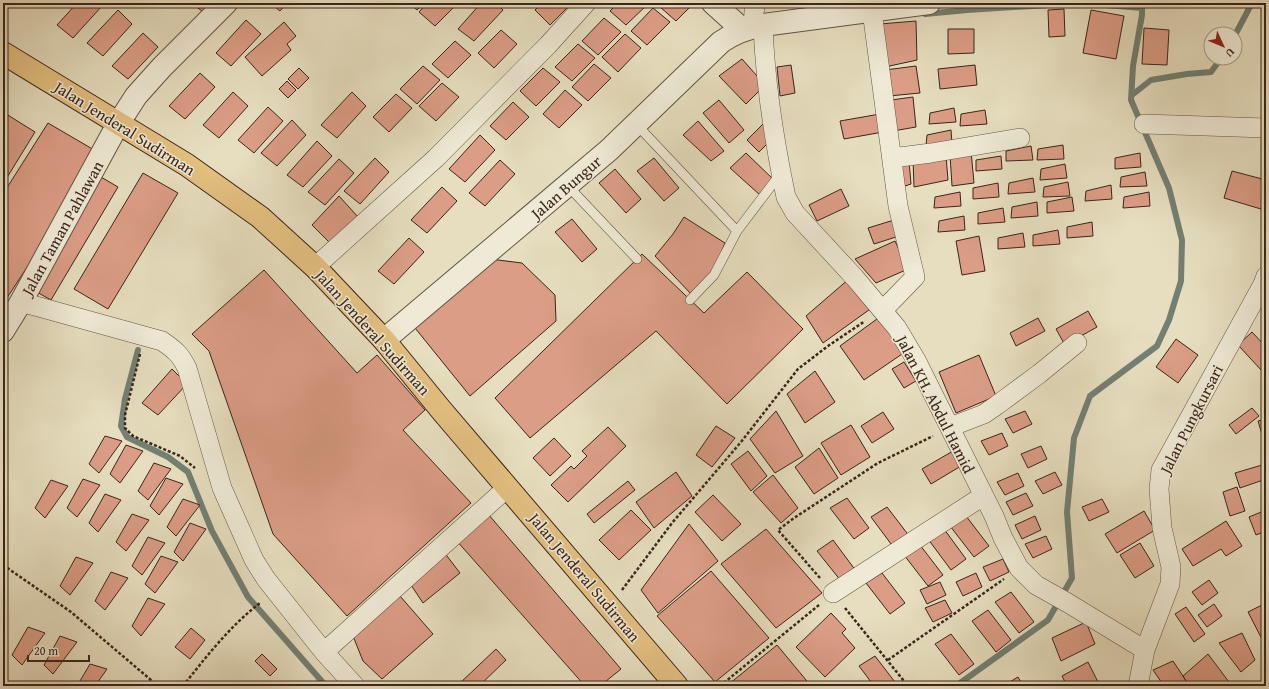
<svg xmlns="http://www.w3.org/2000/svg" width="1269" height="689" font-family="'Gentium Book Plus',serif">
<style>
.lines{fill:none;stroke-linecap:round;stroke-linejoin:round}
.stream{stroke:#728073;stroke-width:6}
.building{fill:#db9d86;stroke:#3b251a}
.service-casing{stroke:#665343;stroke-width:10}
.minor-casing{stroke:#665343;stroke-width:20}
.tertiary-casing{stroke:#665343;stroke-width:24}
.primary-casing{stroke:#3b251a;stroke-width:24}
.path{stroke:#3b251a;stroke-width:2.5;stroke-dasharray:3 2;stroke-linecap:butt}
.service{stroke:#efead5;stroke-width:9}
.minor{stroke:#efead5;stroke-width:19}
.tertiary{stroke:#efead5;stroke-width:22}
.primary{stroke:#e3bf80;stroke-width:22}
.labels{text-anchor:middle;stroke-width:3;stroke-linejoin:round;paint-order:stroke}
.street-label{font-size:16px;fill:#3b251a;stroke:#efead5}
</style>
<rect width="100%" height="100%" fill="#e6debf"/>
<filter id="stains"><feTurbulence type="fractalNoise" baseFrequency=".005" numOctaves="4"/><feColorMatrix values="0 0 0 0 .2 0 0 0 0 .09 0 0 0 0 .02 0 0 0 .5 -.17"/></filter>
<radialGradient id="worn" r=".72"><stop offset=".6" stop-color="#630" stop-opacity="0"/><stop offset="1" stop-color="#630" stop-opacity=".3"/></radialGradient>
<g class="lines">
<path class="stream" d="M1081,3L1142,8
M925,14L967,10L1081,3
M1235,35L1252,3
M1132,95L1151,80L1187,74L1211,72L1221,58
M138,350L125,399L121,426L127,437L168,457L188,472L212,531L248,597L326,686
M956,686L1048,620L1072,578L1067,512L1074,438L1090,396L1157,346L1169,320L1181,281L1182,240L1169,188L1131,100L1133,66L1142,15V3"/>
</g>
<path class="building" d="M77,3H99L102,6L73,38L57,25Z
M191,3H216L206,14Z
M270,3H287L280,11Z
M409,3H424L417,10Z
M427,3H458L435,26L419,12Z
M481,3H496L503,10L474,41L458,29Z
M525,3H535L529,8Z
M542,3H572L550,25L535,10Z
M618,3H649L626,25L610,11Z
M664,3H694L676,21L660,7Z
M653,8L670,22L647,45L631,31Z
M1064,9L1065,36L1049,37L1048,10Z
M118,10L132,24L103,56L87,43Z
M1091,10L1124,16L1116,59L1083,53Z
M604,18L621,32L598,55L582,41Z
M246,20L261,34L231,66L216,53Z
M916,21L917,60L885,67L880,24Z
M284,22L296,36L287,44L291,50L262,76L245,57Z
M1144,28L1169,30L1167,65L1142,64Z
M948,29H974V53L948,54Z
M501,30L517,44L494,68L478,53Z
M143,33L158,47L128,79L112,66Z
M625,34L641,48L618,72L602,57Z
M455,41L471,55L448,78L432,64Z
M578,44L595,58L572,81L555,67Z
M742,59L765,85L746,104L719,76Z
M594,64L611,78L588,101L572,87Z
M791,65L795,93L780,96L777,67Z
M975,65L977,85L940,89L938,69Z
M423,66L440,80L417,104L400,89Z
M916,66L920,93L889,96L885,70Z
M299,68L309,78L298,89L288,79Z
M543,68L560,82L536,106L520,91Z
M200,73L215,87L185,119L169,106Z
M287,81L296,90L288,98L279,89Z
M442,83L459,97L436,121L419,106Z
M565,90L582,105L559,128L543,114Z
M233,92L248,106L219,138L203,125Z
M352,92L366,106L337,138L321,125Z
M396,94L412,108L389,132L373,117Z
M913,97L916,127L893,131L891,100Z
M719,100L744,130L729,143L703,113Z
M513,102L529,117L506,140L490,126Z
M268,107L283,121L254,153L238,140Z
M954,108L956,122L929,124L930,113Z
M985,110L987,124L960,126L961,114Z
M3,112L35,132L3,184Z
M880,114L883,132L844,139L840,121Z
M292,120L306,135L277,166L261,153Z
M698,121L724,151L711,161L683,135Z
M48,123L101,154L3,304V194Z
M764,123L772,139L759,152L747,140Z
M951,130L952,144L926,146L927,135Z
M480,135L495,150L465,182L449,169Z
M317,141L332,156L303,187L287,175Z
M1063,145L1064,159L1037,160L1038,149Z
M1031,146L1033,160L1006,161V151Z
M971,151L974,183L952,186L950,155Z
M746,153L774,180L760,195L730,168Z
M1140,153L1141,167L1115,169V158Z
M946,155L948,180L914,187L913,159Z
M1001,156L1002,169L976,171V160Z
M375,158L389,172L360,204L344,191Z
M654,158L679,188L664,201L637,171Z
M339,159L354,173L325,205L308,192Z
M500,160L515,174L485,206L469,193Z
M895,161H909L911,184L899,188Z
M1065,164L1067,178L1040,180L1041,169Z
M615,169L641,199L626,213L599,183Z
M1232,171L1266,180V190L1261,209L1224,198Z
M1145,172L1147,186L1120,187L1121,177Z
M143,173L178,193L108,309L74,289Z
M101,177L118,187L51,300L35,291Z
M1033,178L1035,192L1008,194L1009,183Z
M1068,182L1070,196L1043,197L1044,187Z
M998,183L999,197L973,199V188Z
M1111,185L1112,199L1085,201L1086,191Z
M442,187L457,201L427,233L411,220Z
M841,189L849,206L817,221L809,205Z
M960,192L961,206L934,208L935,197Z
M1149,192L1150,206L1123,208L1124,197Z
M339,196L358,217L331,244L312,225Z
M1072,197L1074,211L1047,213V202Z
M1037,202L1038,216L1011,218L1012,207Z
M1003,208L1005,222L978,224V213Z
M964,216L965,230L938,232L939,221Z
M684,217L725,243L716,265L693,296L655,256L673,234Z
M572,219L597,249L582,262L555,232Z
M894,220L899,236L874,244L868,228Z
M1092,222L1093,236L1067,238V227Z
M1058,230L1060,244L1033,246V235Z
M1023,233L1025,247L998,249V238Z
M979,236L985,271L962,275L956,241Z
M409,238L424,252L394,284L378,271Z
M895,241L908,269L876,283L855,259Z
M642,254L704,313L747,272L803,329L727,404L656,331L530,438L495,398Z
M490,259L522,263L555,295L556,321L470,396L411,323Z
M264,270L357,373L377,355L425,410L403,430L471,503L347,616L273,534L209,351L192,334Z
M850,278L873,307L823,343L806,316Z
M1088,311L1097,327L1065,345L1056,329Z
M881,316L905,352L864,380L840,346Z
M1038,318L1045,331L1016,346L1010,333Z
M1252,332L1266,347V367L1262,371L1238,345Z
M1176,339L1198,355L1178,383L1156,367Z
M979,355L996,396L956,413L939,372Z
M904,362L916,381L904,388L892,369Z
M172,369L187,384L158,415L142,403Z
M815,371L835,402L805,423L787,394Z
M1252,408L1259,416L1236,434L1229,425Z
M776,411L803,456L775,473L750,439Z
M1025,411L1032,424L1013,433L1005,419Z
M883,412L894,429L872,443L861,426Z
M1266,419V440L1264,441L1258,421Z
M851,425L870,457L841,475L821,443Z
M716,426L735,438L712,467L696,455Z
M608,427L626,446L568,502L551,485L571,466L574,469L587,456L582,451Z
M1002,433L1008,446L989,455L981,441Z
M105,436L122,441L99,473L89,464Z
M554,438L571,456L550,476L533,458Z
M126,445L143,451L120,483L110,474Z
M1041,446L1047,459L1028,468L1021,454Z
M819,448L838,478L814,494L795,467Z
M748,451L767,476L751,491L731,464Z
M953,451L961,466L931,484L922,469Z
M154,463L171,469L148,500L138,491Z
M1262,465L1266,479L1240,488L1235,473Z
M676,472L692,496L654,528L636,502Z
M1055,472L1062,485L1043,494L1035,481Z
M1018,473L1024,486L1005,495L997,482Z
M773,475L798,508L781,523L753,492Z
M166,478L183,484L159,515L150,506Z
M83,479L100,485L77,517L67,508Z
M51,480L68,486L45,518L35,508Z
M628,481L635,490L594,523L587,514Z
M1237,487L1245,511L1230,516L1223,492Z
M1026,493L1033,506L1013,515L1006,502Z
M105,494L121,500L98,532L89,523Z
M713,495L741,524L722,541L695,512Z
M847,498L869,528L854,539L830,508Z
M183,499L200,505L176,536L167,527Z
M1102,499L1109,512L1089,521L1082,507Z
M887,507L910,537L894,548L871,517Z
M631,510L651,530L619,560L599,540Z
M1266,510V531L1256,535L1249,517Z
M1144,511L1155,530L1117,553L1105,534Z
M132,514L149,520L126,551L116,542Z
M488,514L621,669L600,686H585L456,540Z
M966,516L989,546L974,557L950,526Z
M1035,516L1041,530L1022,539L1015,525Z
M1226,521L1242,546L1226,556L1221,549L1193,566L1182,549Z
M190,523L206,529L183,561L174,552Z
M689,524L718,561L658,613L641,590Z
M766,529L822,593L776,628L721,564Z
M944,529L966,559L951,570L928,539Z
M1046,536L1052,549L1033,558L1025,544Z
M148,537L165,543L142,575L132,566Z
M833,540L856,571L841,581L817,551Z
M1140,543L1154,566L1135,578L1120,555Z
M920,545L943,575L928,586L904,555Z
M444,552L460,573L423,603L409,582Z
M161,556L178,562L155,593L145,584Z
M76,557L93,563L70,595L60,586Z
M1003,559L1009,572L990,581L983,567Z
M711,571L769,638L715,682L657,616Z
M111,572L128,578L105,610L95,601Z
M882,573L905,603L890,614L866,583Z
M976,573L982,587L963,596L956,582Z
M1209,580L1218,593L1202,605L1192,592Z
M940,582L946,595L927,604L920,590Z
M1011,592L1034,622L1019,633L995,602Z
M400,596L433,634L382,679L363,661L351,631Z
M148,598L165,604L141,636L132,626Z
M945,600L952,613L933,622L925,608Z
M1266,603V647L1248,612Z
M1214,604L1222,616L1207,627L1198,615Z
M1186,607L1205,634L1194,642L1175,614Z
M988,610L1011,640L996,652L972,621Z
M831,613L846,629L842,633L855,648L825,677L796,647Z
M1086,622L1095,644L1061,661L1052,638Z
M28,627L45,633L22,665L12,655Z
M191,628L205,640L190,659L175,647Z
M1242,633L1255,660L1241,672L1219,643Z
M951,634L974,664L959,675L935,644Z
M60,636L77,642L53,674L44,665Z
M777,645L811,686H731L729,684Z
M496,649L506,660L479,686H463L460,683Z
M262,654L277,669L270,676L255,661Z
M1208,654L1232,686H1189L1183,676Z
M875,656L898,686H874L859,666Z
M1173,661L1183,676L1189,686H1164L1153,670Z
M1088,662L1100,686H1067L1062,676Z
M90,664L107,669L95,686H77Z
M1018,677L1023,686H1003Z"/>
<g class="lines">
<g class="service-casing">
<path id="service" d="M636,124L737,231
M568,186L637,259
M690,300L714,275L737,231L781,173"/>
</g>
<g class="minor-casing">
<path id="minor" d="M872,11L898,206L915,277L883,310
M763,25C765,83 774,140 786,197L795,213L855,278L897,328L916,360L994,516L1003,538L1019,568L1036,585L1068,603L1145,650
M753,27L754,12L756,3
M1144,124L1266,128
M892,158L931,153L1020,138
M315,267L436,158L548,45L586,3
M21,302L162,341C175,350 180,354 187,368L222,488L254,560L266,579L324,652L355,686
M950,427L984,414L997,405L1039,374L1077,343
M833,593L983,496
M324,652L508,487
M1138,686L1145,650L1170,584L1171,567L1162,528L1159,489L1161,470L1263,284L1266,276"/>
</g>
<g class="tertiary-casing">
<path id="tertiary" d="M713,3L743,30
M3,331L21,302L118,124L136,96L162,67L226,3
M384,340L609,150L721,42C734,33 747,28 763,25L929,3"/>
</g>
<g class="primary-casing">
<path id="primary" d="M3,53L187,165L260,217L315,267L384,340L442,411L677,686"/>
</g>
<path class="path" d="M140,354L125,415V428L133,436L180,456L195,468
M3,565L71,612L158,686
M820,578L778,530L794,518L878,463L933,436
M622,590L672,523L741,442L798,369L828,346L865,321
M845,608L908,686
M888,660L1004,579
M183,686C206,657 230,626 260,603
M720,686L819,605"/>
<use href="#service" class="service"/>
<use href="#minor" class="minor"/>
<use href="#tertiary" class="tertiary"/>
<use href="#primary" class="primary"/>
</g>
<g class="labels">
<g class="street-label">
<text transform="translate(125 128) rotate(32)" y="6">Jalan Jenderal Sudirman</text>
<text transform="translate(566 187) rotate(-41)" y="6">Jalan Bungur</text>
<text transform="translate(62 228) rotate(-61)" y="6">Jalan Taman Pahlawan</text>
<text transform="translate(373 332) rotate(48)" y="6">Jalan Jenderal Sudirman</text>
<text transform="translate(936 404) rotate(63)" y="6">Jalan KH. Abdul Hamid</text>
<text transform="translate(1191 419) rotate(-63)" y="6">Jalan Pungkursari</text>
<text transform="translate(585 577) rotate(50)" y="6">Jalan Jenderal Sudirman</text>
</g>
</g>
<rect width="1269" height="689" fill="none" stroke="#e6debf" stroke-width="16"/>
<rect x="4" y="4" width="1261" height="681" fill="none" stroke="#3b251a" stroke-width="2"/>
<rect x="8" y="8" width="1253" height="673" fill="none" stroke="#3b251a"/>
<g transform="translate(1223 46) rotate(134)"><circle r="19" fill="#efead5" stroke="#a79b8a"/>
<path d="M0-3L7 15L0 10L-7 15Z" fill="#8f2418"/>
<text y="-6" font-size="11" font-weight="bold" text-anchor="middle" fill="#3b251a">U</text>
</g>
<path d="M28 655v6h61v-6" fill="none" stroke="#3b251a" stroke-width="2"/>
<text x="34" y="655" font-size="12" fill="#3b251a" stroke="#efead5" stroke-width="3" paint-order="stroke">20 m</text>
<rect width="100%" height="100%" filter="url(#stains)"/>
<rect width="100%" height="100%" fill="url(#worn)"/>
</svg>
